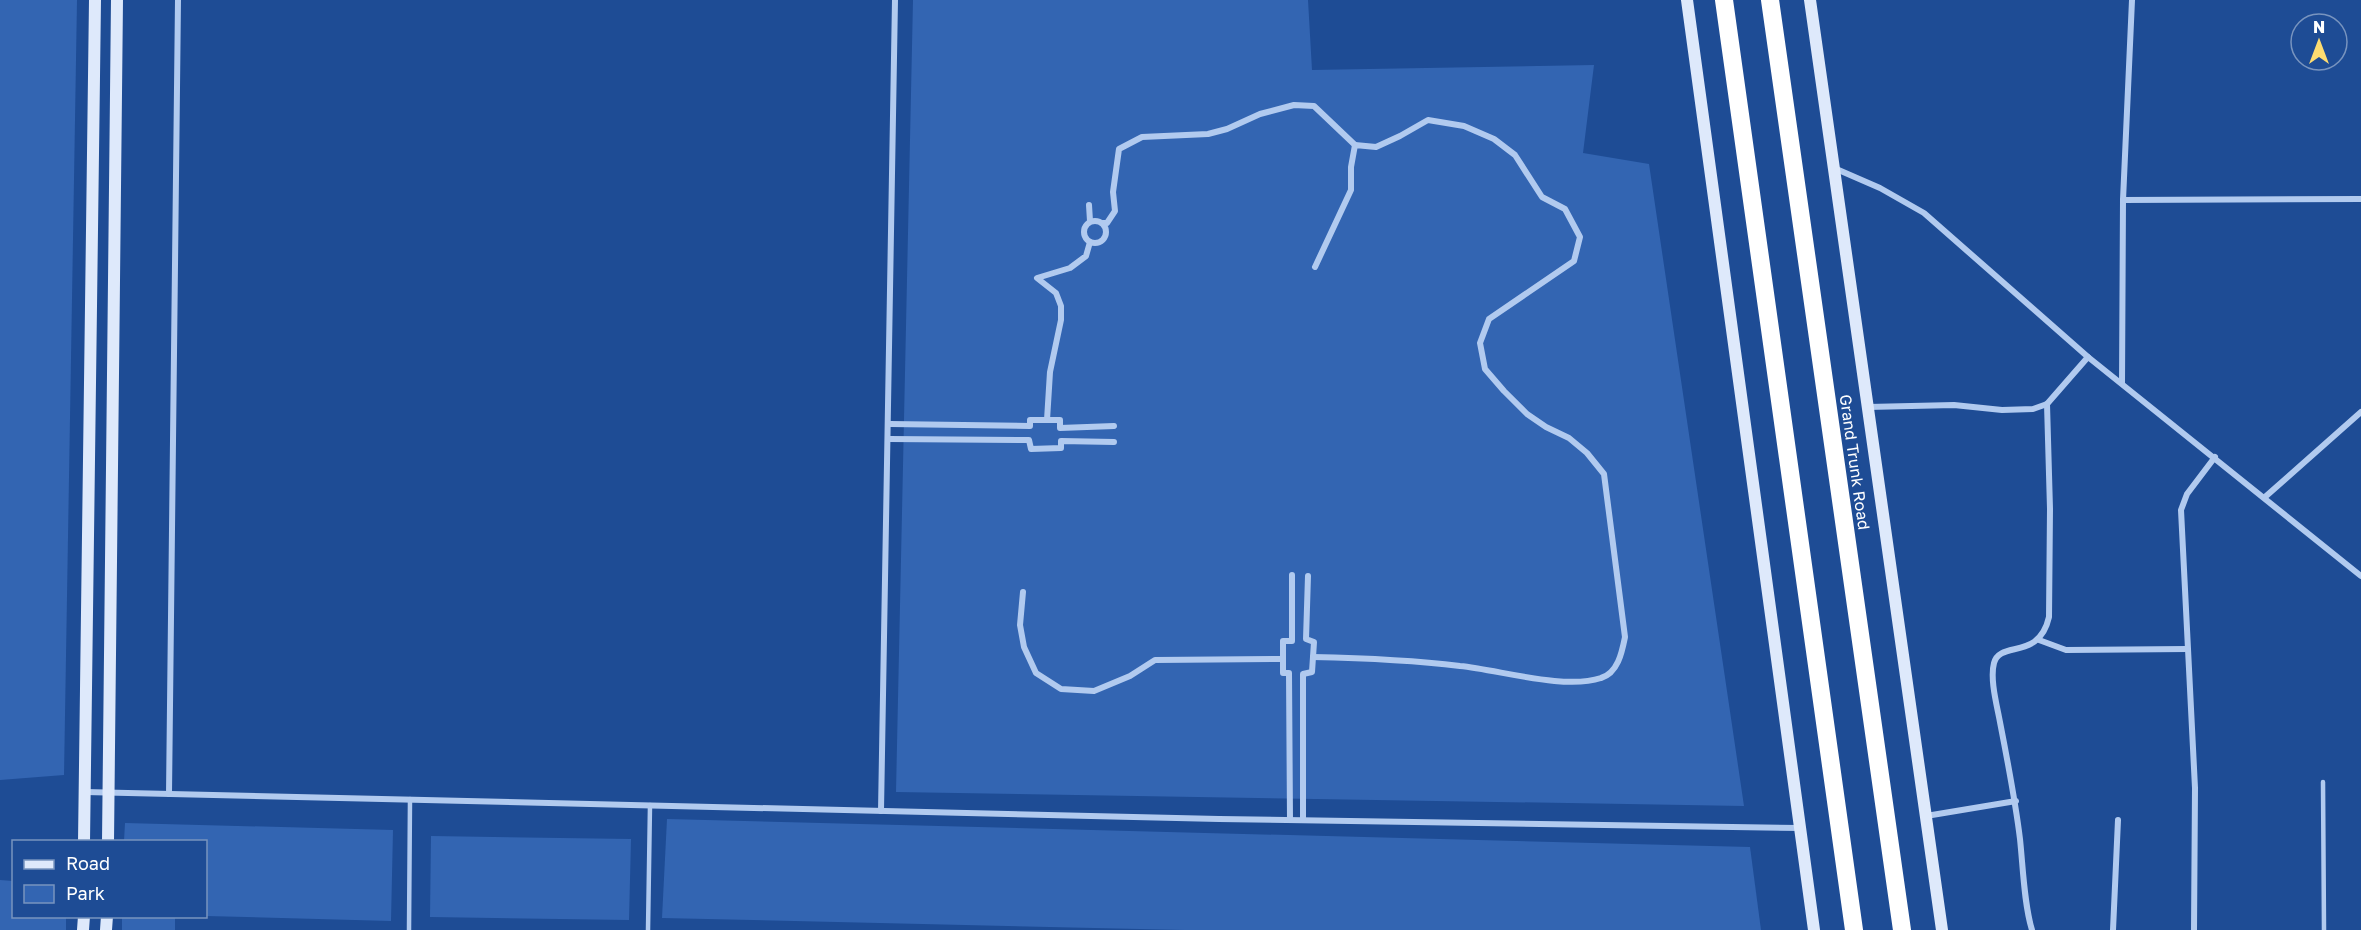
<svg xmlns="http://www.w3.org/2000/svg" width="2361" height="930" font-family="'Golos Text',sans-serif">
  <style>
    .green { fill: #3365b2 }
    .lines { fill: none; stroke-linecap: round; stroke-linejoin: round }
    .lane { stroke: #b1caef; stroke-width: 4.5 }
    .street { stroke: #b1caef; stroke-width: 6 }
    .secondary { stroke: #dee9fb; stroke-width: 12 }
    .highway { stroke: #fff; stroke-width: 18 }
    .labels { text-anchor: middle; stroke-width: 4.5; stroke-linejoin: round; paint-order: stroke }
    .street-label { font-size: 16px; fill: #fff; stroke: #1e4c95 }
  </style>
  <rect width="100%" height="100%" fill="#1e4c95"/>
  <!-- green -->
  <g class="green">
    <polygon points="0,0 77,0 64,775 0,780"/>
    <polygon points="913,0 1308,0 1312,70 1594,65 1583,153 1649,164 1744,806 896,792"/>
    <polygon points="667,819 1750,847 1761,930 1184,930 662,918"/>
    <polygon points="125,823 393,830 391,921 206,916 206,842 124,841"/>
    <polygon points="431,836 631,839 629,920 430,917"/>
    <polygon points="0,880 13,881 14,916 66,917 66,930 0,930"/>
    <rect x="122" y="917" width="53" height="13"/>
  </g>
  <g class="lines">
    <!-- lane -->
    <g class="lane">
      <polyline points="2323,782 2324,930"/>
      <polyline points="409,930 410,799"/>
      <polyline points="648,930 650,805"/>
    </g>
    <!-- street -->
    <g class="street">
      <polyline points="1834,168 1880,188 1924,213 2088,357 2361,576"/>
      <polyline points="2123,200 2361,199"/>
      <polyline points="1089,205 1090,221"/>
      <circle cx="1095" cy="232" r="11"/>
      <polyline points="1103,223 1107,223 1115,211 1113,192 1119,149 1142,137 1208,134 1227,129 1260,114 1294,105 1314,106 1355,145"/>
      <polyline points="2122,383 2123,200 2132,0"/>
      <polyline points="1868,407 1954,405 2002,410 2033,409 2047,404 2088,357"/>
      <polyline points="1047,420 1050,372 1061,320 1061,306 1056,293 1037,278 1070,268 1086,256 1090,242"/>
      <polyline points="890,424 1030,426 1030,420 1060,420 1060,428 1114,426"/>
      <polyline points="889,439 1029,440 1031,449 1061,448 1061,441 1114,442"/>
      <polyline points="2265,497 2361,412"/>
      <polyline points="1023,592 1020,625 1024,647 1036,673 1061,689 1094,691 1130,676 1155,660 1283,659"/>
      <polyline points="2039,640 2066,650 2187,649"/>
      <path d="M 1313,657 C 1362,658 1411,660 1460,666 C 1500,670 1564,690 1601,678 C 1618,673 1622,652 1625,637 L 1604,474 L 1587,453 L 1569,438 L 1546,427 L 1527,414 L 1504,391 L 1485,369 L 1480,343 L 1489,319 L 1574,261 L 1580,237 L 1565,209 L 1542,197 L 1515,155 L 1494,139 L 1464,126 L 1428,120 L 1400,136 L 1376,147 L 1355,145 L 1351,167 L 1351,190 L 1315,267"/>
      <polyline points="85,792 1219,819 1800,828"/>
      <polyline points="169,794 178,0"/>
      <polyline points="881,811 895,0"/>
      <polyline points="1926,816 2016,801"/>
      <polyline points="1290,820 1289,673 1283,673 1283,641 1292,641 1292,575"/>
      <polyline points="1303,820 1303,674 1312,672 1314,642 1306,639 1308,576"/>
      <path d="M 2032,930 C 2024,904 2023,867 2020,839 C 2015,798 2007,758 1999,717 C 1996,702 1990,678 1994,663 C 2000,640 2039,661 2049,617 L 2050,509 L 2047,404"/>
      <polyline points="2113,930 2118,820"/>
      <polyline points="2194,930 2195,788 2181,510 2187,494 2215,457"/>
    </g>
    <!-- secondary -->
    <g class="secondary">
      <polyline points="1687,0 1814,930"/>
      <polyline points="1810,0 1942,930"/>
      <polyline points="84,842 95,0"/>
      <polyline points="108,842 117,0"/>
      <polyline points="83,930 84,916"/>
      <polyline points="106,930 107,916"/>
    </g>
    <!-- highway -->
    <g class="highway">
      <polyline points="1724,0 1854,930"/>
      <polyline points="1770,0 1902,930"/>
    </g>
  </g>
  <g class="labels">
    <!-- street labels -->
    <g class="street-label">
      <text transform="translate(1855 462) rotate(82)" y="6">Grand Trunk Road</text>
    </g>
  </g>
  <!-- legend -->
  <rect x="12" y="840" width="195" height="78" fill="#1e4c95" stroke="#7894bf" stroke-width="1.5"/>
  <rect x="24" y="860" width="30" height="9" fill="#dee9fb" stroke="#7894bf" stroke-width="1.5"/>
  <text x="66" y="870" font-size="18" fill="#ffffff">Road</text>
  <rect x="24" y="885" width="30" height="18" fill="#3365b2" stroke="#7894bf" stroke-width="1.5"/>
  <text x="66" y="900" font-size="18" fill="#ffffff">Park</text>
  <!-- north arrow -->
  <g transform="translate(2319 42)"><circle r="28" fill="#1e4c95" stroke="#7894bf" stroke-width="1.5"/>
  <path d="M0-4.5L10 22L0 15L-10 22Z" fill="#fddc71"/>
  <text y="-9" font-size="16" font-weight="bold" text-anchor="middle" fill="#ffffff">N</text>
  </g>
</svg>
